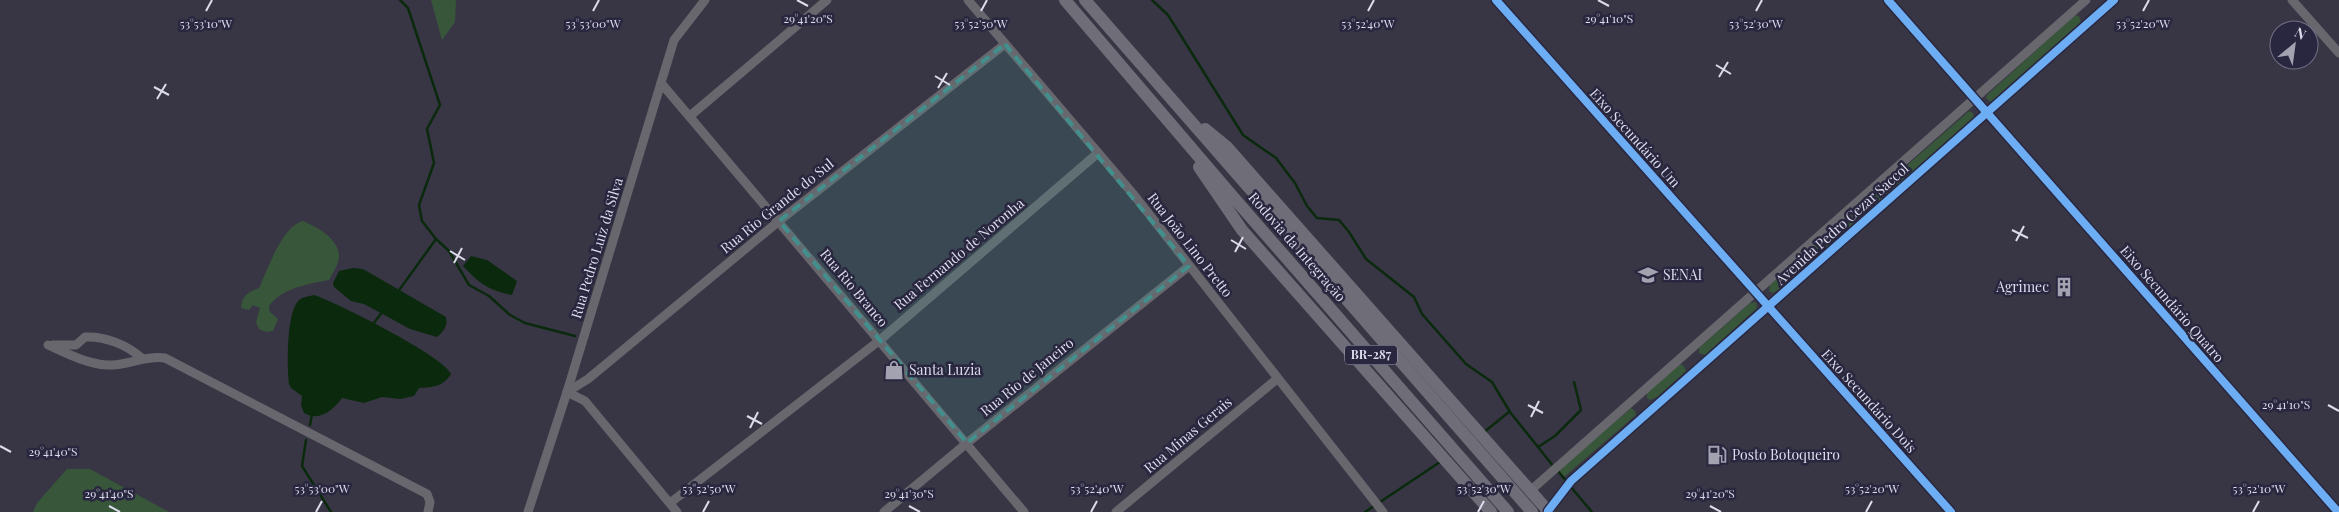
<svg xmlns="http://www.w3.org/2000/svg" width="2339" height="512" font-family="'Playfair Display',serif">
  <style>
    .green { fill: #37563a }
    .water { fill: #0a290d }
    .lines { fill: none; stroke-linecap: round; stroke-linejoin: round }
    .stream { stroke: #0a290d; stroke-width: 2.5 }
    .minor { stroke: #68676e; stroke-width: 9 }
    .highway { stroke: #6f6d77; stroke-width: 12 }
    .cycleway-casing { stroke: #29263f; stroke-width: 11 }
    .cycleway { stroke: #6dadf4; stroke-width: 8 }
    .marked { fill: #42908e; fill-opacity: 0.2; stroke: #42908e; stroke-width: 4; stroke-dasharray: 10 6; stroke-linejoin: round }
    .ticks { fill: none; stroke: #dcdcec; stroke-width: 2 }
    .labels { text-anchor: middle; stroke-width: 5; stroke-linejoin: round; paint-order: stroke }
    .shield { fill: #29263f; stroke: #a6a5b8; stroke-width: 1 }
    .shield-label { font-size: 12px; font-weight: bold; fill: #dcdcec }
    .street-label { font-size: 14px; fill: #dcdcec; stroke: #29263f }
    .poi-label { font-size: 14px; fill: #dcdcec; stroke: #29263f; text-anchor: start }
    .ticks-label { font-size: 12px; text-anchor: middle; fill: #dcdcec; stroke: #29263f; stroke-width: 5; stroke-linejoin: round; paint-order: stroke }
  </style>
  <rect width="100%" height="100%" fill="#383644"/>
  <!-- green -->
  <g class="green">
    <polygon points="431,0 456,0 455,22 442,40"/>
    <polygon points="2075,15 2079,16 2081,22 1991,102 1986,98 1987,95"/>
    <polygon points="1969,111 1973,113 1974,118 1778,290 1773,293 1769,291 1770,285"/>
    <path d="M 303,221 C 317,227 337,238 339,254 C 340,263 333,272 329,280 C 308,284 282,288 269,306 L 270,312 L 278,319 L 273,331 L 266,332 L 259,329 L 256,322 L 260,308 L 253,305 L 249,310 L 241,308 C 242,295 248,293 259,288 C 268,269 282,226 303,221 Z"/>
    <polygon points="1756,302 1757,308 1705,355 1699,353 1699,348 1750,303"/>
    <polygon points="1680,364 1684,366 1686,371 1657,397 1650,400 1647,398 1647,393"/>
    <polygon points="1631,408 1635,411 1636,415 1564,477 1558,471"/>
    <polygon points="67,469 90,469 169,512 33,512 37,503"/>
  </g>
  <!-- water -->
  <g class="water">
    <path d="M 471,256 L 487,260 L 517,281 L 512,295 C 488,290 480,284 463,266 Z"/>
    <path d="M 353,268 L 363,269 L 446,317 C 448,326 444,331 437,337 L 410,329 L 364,304 L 351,301 L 334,287 L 333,283 L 339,271 Z"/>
    <path d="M 314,295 C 336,302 445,357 451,374 C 443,387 433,387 419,388 L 414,396 L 400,399 L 382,397 L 364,403 L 342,398 C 333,410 320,422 304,413 L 301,405 L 302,396 L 291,388 L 289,384 C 287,367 286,312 299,300 C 303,297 310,296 314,295 Z"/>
  </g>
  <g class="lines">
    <!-- stream -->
    <g class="stream">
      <polyline points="400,0 408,8 440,105 427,129 434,163 419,205 422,221 436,239 449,251 469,285 489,296 510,315 525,323 575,336"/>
      <polyline points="1152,0 1168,15 1243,135 1276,158 1295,183 1307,206 1317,218 1339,220 1349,232 1366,259 1414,297 1422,314 1466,364 1492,382 1510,412 1538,447 1555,436 1581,410 1574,382"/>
      <polyline points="397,293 436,239"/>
      <polyline points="373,324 383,311"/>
      <polyline points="310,425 312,414"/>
      <polyline points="1484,432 1509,412"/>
      <polyline points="306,440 302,466 331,512"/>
      <polyline points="1538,447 1554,467"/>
      <polyline points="1558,471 1567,482"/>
      <polyline points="1570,486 1592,512"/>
      <polyline points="1365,512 1440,462"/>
    </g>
    <!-- minor -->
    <g class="minor">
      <polyline points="968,0 1134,195 1383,512"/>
      <polyline points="1496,0 1951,512"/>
      <polyline points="1888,0 2338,512"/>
      <polyline points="2292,0 2339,53"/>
      <polyline points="661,83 1024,512"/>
      <polyline points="690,116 827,0"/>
      <path d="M 48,345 C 66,353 87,364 107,365 C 127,366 145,355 165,358 L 427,494 L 430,502 L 428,512"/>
      <path d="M 53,345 L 76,345 L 85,337 C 106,336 127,345 143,359"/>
      <polyline points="567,392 588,379 779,221 1005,44"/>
      <polyline points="567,392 585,401 677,512"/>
      <polyline points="1530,491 2086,0"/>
      <polyline points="670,503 880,340 1098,153"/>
      <polyline points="1548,511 1571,481 2114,0"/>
      <polyline points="528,512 567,392 674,40 705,0"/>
      <polyline points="884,512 967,443 1189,266"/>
      <polyline points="1116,512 1277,379"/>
    </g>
    <!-- highway -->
    <g class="highway">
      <polyline points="1065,0 1234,198 1508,512"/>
      <polyline points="1085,0 1532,512"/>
      <polyline points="1205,129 1227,147 1549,512"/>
      <polyline points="1199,167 1242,230 1491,512"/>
    </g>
    <defs>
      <g id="cycleway">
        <polyline points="1496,0 1951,512"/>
        <polyline points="1888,0 2338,512"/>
        <polyline points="1548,511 1571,481 2114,0"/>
      </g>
    </defs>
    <!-- cycleway casing -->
    <use href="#cycleway" class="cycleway-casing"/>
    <!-- cycleway -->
    <use href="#cycleway" class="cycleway"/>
  </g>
  <!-- marked area -->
  <path class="marked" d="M 1005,44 L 1189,266 L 967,443 L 779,221 Z"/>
  <!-- ticks -->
  <path class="ticks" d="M 797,0 L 808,6M 1598,0 L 1609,6M 206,11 L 212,0M 593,11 L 599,0M 981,11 L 987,0M 1368,11 L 1374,0M 1756,11 L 1762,0M 2143,11 L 2149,0M 1716,65 L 1731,74M 935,76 L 950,85M 1719,77 L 1728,62M 154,87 L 169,95M 938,88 L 947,73M 157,99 L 166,84M 2012,230 L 2028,238M 1231,240 L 1246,249M 2016,241 L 2024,226M 450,251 L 465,260M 1235,252 L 1243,237M 454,263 L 462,248M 1528,405 L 1543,413M 2328,405 L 2339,411M 747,416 L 762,424M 1531,417 L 1539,401M 750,428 L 758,412M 0,446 L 11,452M 109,506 L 120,512M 909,506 L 920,512M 1710,506 L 1721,512M 316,512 L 322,501M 703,512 L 709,501M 1091,512 L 1097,501M 1478,512 L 1484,501M 1866,512 L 1872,501M 2253,512 L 2259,501"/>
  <!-- icons -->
  <defs>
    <symbol id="university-bare" viewBox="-9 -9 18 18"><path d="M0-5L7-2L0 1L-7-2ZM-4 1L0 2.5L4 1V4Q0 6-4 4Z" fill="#a3a2b1" stroke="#29263f" stroke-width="2.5" paint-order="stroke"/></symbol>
    <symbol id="building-bare" viewBox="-9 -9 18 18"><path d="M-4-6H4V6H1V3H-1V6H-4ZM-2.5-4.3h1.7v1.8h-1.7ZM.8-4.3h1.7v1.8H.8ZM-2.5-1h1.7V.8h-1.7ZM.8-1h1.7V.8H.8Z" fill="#a3a2b1" stroke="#29263f" stroke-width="2.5" paint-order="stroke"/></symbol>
    <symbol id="shop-bare" viewBox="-9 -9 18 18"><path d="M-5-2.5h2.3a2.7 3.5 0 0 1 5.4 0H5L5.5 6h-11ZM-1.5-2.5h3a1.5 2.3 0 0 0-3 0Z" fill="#a3a2b1" stroke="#29263f" stroke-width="2.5" paint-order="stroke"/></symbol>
    <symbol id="fuel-bare" viewBox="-9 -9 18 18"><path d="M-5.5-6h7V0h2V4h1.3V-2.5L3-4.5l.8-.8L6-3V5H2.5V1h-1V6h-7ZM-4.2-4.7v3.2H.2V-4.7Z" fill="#a3a2b1" stroke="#29263f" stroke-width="2.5" paint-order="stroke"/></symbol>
  </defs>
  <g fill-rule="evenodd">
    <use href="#university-bare" x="1634" y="261" width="28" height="28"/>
    <use href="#building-bare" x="2050" y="273" width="28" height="28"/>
    <use href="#shop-bare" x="880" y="356" width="28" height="28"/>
    <use href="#fuel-bare" x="1703" y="441" width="28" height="28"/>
  </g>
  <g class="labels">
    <!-- shield labels -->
    <rect class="shield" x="1345" y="345.5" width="52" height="19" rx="4"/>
    <g class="shield-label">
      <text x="1371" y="359">BR-287</text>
    </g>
    <!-- street labels -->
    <g class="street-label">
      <text transform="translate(1635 138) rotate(48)" y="5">Eixo Secundário Um</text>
      <text transform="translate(777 206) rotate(-39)" y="5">Rua Rio Grande do Sul</text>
      <text transform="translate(1842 224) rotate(-42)" y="5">Avenida Pedro Cezar Saccol</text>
      <text transform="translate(1190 245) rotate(52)" y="5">Rua João Lino Pretto</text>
      <text transform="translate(1297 247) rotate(49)" y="5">Rodovia da Integração</text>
      <text transform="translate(597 248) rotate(-73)" y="5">Rua Pedro Luiz da Silva</text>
      <text transform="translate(959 254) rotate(-40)" y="5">Rua Fernando de Noronha</text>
      <text transform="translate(854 288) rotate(50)" y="5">Rua Rio Branco</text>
      <text transform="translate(2172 304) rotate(49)" y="5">Eixo Secundário Quatro</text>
      <text transform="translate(1027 377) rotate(-39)" y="5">Rua Rio de Janeiro</text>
      <text transform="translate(1869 401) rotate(48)" y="5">Eixo Secundário Dois</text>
      <text transform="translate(1188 435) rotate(-40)" y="5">Rua Minas Gerais</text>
    </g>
    <!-- poi labels -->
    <g class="poi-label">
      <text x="1663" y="280">SENAI</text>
      <text x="2049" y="292" text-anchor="end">Agrimec</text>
      <text x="909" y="375">Santa Luzia</text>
      <text x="1732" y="460">Posto Botoqueiro</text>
    </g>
  </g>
  <g class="ticks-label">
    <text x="808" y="23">29°41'20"S</text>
    <text x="1609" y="23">29°41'10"S</text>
    <text x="206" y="28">53°53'10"W</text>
    <text x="593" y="28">53°53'00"W</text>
    <text x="981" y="28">53°52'50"W</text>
    <text x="1368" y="28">53°52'40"W</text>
    <text x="1756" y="28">53°52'30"W</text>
    <text x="2143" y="28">53°52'20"W</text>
    <text x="2286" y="409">29°41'10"S</text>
    <text x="53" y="456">29°41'40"S</text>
    <text x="322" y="493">53°53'00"W</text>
    <text x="709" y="493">53°52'50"W</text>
    <text x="1097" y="493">53°52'40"W</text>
    <text x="1484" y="493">53°52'30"W</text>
    <text x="1872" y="493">53°52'20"W</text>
    <text x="2259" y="493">53°52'10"W</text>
    <text x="109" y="498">29°41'40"S</text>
    <text x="909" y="498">29°41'30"S</text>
    <text x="1710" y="498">29°41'20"S</text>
  </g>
  <!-- north arrow -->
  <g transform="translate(2294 45) rotate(29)"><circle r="24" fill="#29263f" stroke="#716f84"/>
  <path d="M0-4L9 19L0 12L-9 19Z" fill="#a3a2b1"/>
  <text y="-8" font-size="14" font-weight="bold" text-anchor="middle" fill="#dcdcec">N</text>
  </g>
</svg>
